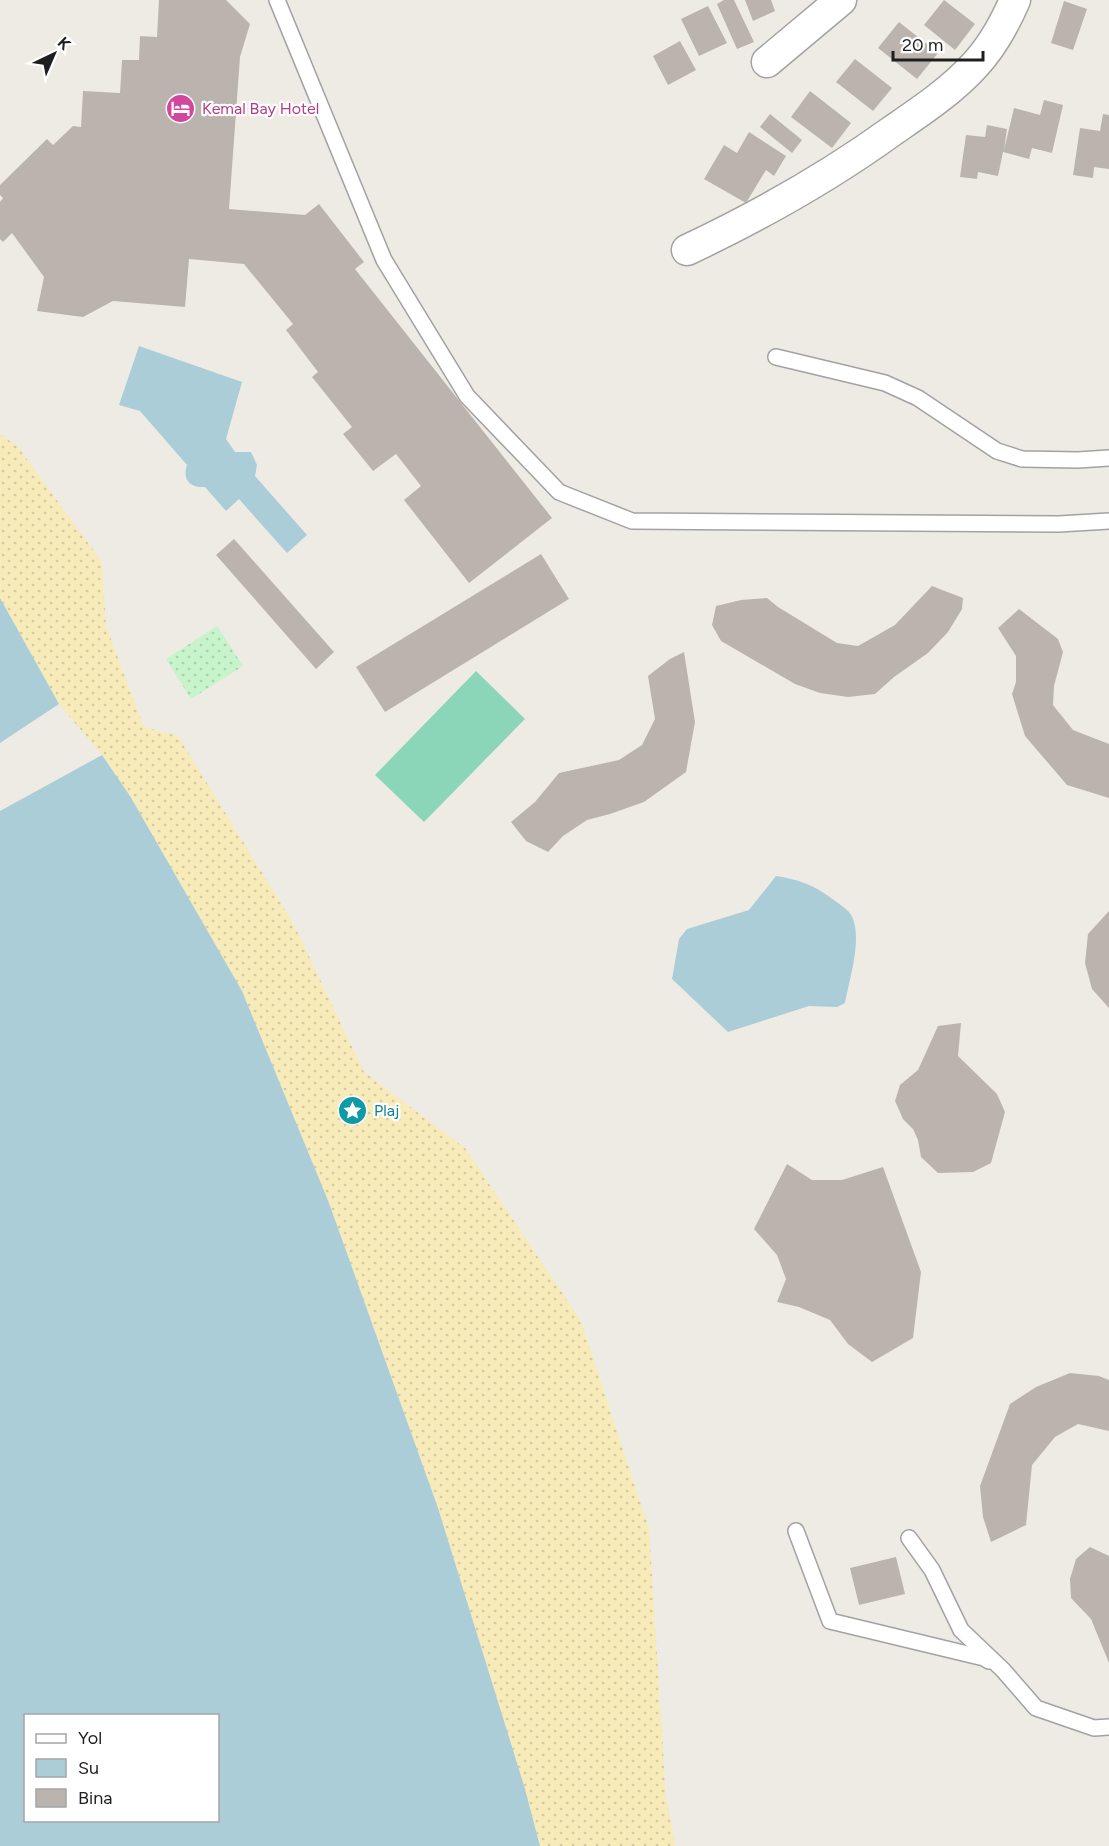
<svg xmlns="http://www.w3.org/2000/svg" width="1109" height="1846" font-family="Figtree,sans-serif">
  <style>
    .sand { fill: url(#sand-dots) }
    .park { fill: url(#park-dots) }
    .pitch { fill: #8bd6b9 }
    .water { fill: #aacdd8; fill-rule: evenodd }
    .building { fill: #bbb4ae }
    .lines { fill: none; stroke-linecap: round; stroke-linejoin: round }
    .lane-casing { stroke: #a2a2a2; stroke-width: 18 }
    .street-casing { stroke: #a2a2a2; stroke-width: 33 }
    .lane { stroke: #fff; stroke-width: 15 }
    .street { stroke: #fff; stroke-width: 30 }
    .labels { text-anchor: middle; stroke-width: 4.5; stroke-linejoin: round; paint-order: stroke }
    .hotel-label { font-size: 16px; fill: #b23c85; stroke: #fff; text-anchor: start }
    .culture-label { font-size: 16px; fill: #0d838f; stroke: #fff; text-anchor: start }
  </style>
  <defs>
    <pattern id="sand-dots" width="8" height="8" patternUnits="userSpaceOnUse" patternTransform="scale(1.5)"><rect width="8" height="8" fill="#f8ebba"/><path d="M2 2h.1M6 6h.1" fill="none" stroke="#d4c99f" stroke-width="1.8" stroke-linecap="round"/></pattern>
    <pattern id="park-dots" width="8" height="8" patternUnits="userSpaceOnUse" patternTransform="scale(1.5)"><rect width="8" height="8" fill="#c7f4ca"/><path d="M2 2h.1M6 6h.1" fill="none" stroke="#aad1ad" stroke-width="1.8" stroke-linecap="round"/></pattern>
  </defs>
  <rect width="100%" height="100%" fill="#eeebe5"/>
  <!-- sand -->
  <polygon class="sand" points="0,434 18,447 102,562 106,626 144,727 178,736 293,923 364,1072 465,1148 581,1321 649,1528 666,1796 675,1846 540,1846 525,1789 438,1508 329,1203 242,991 130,796 102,755 59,704 0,598"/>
  <!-- park -->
  <polygon class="park" points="217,626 243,666 191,699 166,659"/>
  <!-- pitch -->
  <polygon class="pitch" points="476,671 525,719 424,822 375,775"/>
  <!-- water -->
  <g class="water">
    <path d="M 139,346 L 242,382 L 226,439 L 235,452 L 251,452 L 257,465 L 255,476 L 307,535 L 287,553 L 239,499 L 226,511 L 205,487 C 190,488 182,480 187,465 L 140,411 L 119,405 Z"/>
    <polygon points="0,598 59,704 0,743"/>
    <path d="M 102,755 L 130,796 L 242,991 L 329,1203 L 438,1508 L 525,1789 L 540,1846 L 0,1846 L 0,811 ZM 26,1716 L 218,1716 L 218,1820 L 26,1820 Z"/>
    <path d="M 776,876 C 797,879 814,885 831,898 C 837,902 844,907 849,912 C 865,932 849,980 845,1003 L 837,1007 L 809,1006 L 728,1032 L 672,979 L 679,939 L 687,929 L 749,910 Z"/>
  </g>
  <!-- building -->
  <g class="building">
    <polygon points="159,0 226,0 250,24 240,57 229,209 305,215 319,204 364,262 355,269 552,518 469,583 404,500 421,486 396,454 373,471 343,434 352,427 312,377 318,372 286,330 293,324 244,264 189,259 185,307 113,301 83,317 37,311 44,277 12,233 3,242 0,239 0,202 3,198 0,195 0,185 47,139 53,145 73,126 81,127 83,91 120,93 122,60 139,60 140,36 157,37"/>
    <polygon points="724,0 734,0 754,42 737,49 717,4"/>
    <polygon points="745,0 771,0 775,11 753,21"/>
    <polygon points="944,0 975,24 955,50 924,25"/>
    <polygon points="1064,1 1087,9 1073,50 1051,43"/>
    <polygon points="708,6 727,43 699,56 681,19"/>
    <polygon points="899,22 938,53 917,79 878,48"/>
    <polygon points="680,41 696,70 668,85 653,56"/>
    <polygon points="855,59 892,88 873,111 836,82"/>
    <polygon points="810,91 851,123 832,148 791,117"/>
    <polygon points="1044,100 1063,105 1052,153 1032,148 1029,159 1003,152 998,176 978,172 977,179 960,177 966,135 985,137 987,125 1007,129 1004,150 1014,108 1040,115"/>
    <polygon points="770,114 802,140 792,153 760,127"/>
    <polygon points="1103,114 1109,115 1109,169 1094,167 1093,178 1073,175 1080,128 1100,131"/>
    <polygon points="749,132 786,156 774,176 766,170 746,203 704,179 724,145 737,153"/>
    <polygon points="234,539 334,652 316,669 216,555"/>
    <polygon points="541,554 569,599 385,712 356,667"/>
    <polygon points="932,586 963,598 962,609 948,632 928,653 894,677 875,694 848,697 820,693 795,684 721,641 712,625 716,606 741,600 767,598 778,607 837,643 858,646 895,625"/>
    <polygon points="1019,609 1058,639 1063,652 1054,686 1053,705 1073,730 1109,744 1109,798 1067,785 1025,736 1012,694 1016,682 1016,656 998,628"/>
    <polygon points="684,652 695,722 686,772 644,802 610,814 587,820 563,836 548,852 526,841 511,822 535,802 559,773 619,760 642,745 655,719 648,676 670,659"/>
    <polygon points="1109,911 1109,1008 1092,989 1085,963 1088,934"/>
    <polygon points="961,1023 958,1056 997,1094 1005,1112 991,1163 973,1172 938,1173 921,1157 918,1140 913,1129 903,1119 895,1101 900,1085 918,1070 938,1026"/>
    <polygon points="787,1164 812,1180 842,1180 883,1167 921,1272 913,1338 872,1362 848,1344 830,1320 799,1307 777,1302 786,1279 777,1255 754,1229"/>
    <polygon points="1070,1373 1099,1376 1109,1380 1109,1431 1078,1424 1055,1437 1032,1465 1026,1525 991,1542 983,1517 980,1486 1010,1404 1036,1387"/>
    <polygon points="1090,1547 1109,1556 1109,1663 1091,1619 1071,1598 1070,1579 1076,1559"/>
    <polygon points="896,1557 905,1594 859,1605 850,1568"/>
  </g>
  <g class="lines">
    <defs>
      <g id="lane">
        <polyline points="277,0 384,260 467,396 559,492 632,521 1059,524 1109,521"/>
        <polyline points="776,357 885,383 918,398 997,451 1022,459 1078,460 1109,458"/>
        <polyline points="796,1531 830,1621 984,1658 989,1661"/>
        <polyline points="909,1538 932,1570 961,1630 1003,1670 1036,1708 1094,1728 1109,1727"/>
      </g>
      <g id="street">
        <polyline points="767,62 841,0"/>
        <path d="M 687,250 C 759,216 827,178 892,131 C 921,111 950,92 974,66 C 992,47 1005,23 1015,0"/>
      </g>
    </defs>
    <!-- lane casing -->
    <use href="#lane" class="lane-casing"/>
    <!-- street casing -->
    <use href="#street" class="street-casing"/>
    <!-- lane -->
    <use href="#lane" class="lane"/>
    <!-- street -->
    <use href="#street" class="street"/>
  </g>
  <!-- icons -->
  <defs>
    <symbol id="hotel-disc" viewBox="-11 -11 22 22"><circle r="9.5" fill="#d1479c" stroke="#fff"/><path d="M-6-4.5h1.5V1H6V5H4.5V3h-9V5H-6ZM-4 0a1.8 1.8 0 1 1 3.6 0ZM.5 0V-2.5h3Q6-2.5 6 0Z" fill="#fff"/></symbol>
    <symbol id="sight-disc" viewBox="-11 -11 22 22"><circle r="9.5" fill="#0f9aa8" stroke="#fff"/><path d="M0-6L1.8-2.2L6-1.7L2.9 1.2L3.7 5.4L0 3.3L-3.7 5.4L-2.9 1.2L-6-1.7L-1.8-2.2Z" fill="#fff"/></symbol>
  </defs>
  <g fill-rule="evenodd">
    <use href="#hotel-disc" x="164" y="92" width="33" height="33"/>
    <use href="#sight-disc" x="336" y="1094" width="33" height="33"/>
  </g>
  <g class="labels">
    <!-- hotel labels -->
    <g class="hotel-label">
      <text x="202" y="114">Kemal Bay Hotel</text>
    </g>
    <!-- culture labels -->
    <g class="culture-label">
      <text x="374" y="1116">Plaj</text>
    </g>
  </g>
  <!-- legend -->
  <rect x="24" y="1714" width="195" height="108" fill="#ffffff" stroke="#a5a5a5" stroke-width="1.5"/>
  <rect x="36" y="1734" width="30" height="9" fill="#ffffff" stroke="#a5a5a5" stroke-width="1.5"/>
  <text x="78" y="1744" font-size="18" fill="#1e1e1e">Yol</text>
  <rect x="36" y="1759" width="30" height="18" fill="#aacdd8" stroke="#a5a5a5" stroke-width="1.5"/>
  <text x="78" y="1774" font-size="18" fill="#1e1e1e">Su</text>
  <rect x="36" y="1789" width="30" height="18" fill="#bbb4ae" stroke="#a5a5a5" stroke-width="1.5"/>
  <text x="78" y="1804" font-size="18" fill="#1e1e1e">Bina</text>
  <!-- north arrow -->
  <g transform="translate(54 54) rotate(44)" stroke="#ffffff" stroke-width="4.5" paint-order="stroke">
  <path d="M0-4.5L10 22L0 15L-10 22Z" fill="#1e1e1e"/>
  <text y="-9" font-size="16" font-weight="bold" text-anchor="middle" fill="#1e1e1e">K</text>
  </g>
  <!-- scale -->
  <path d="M893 51v9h90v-9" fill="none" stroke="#1e1e1e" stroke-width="3"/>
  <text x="902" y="51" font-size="18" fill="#1e1e1e" stroke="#ffffff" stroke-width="4.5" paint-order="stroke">20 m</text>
</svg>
